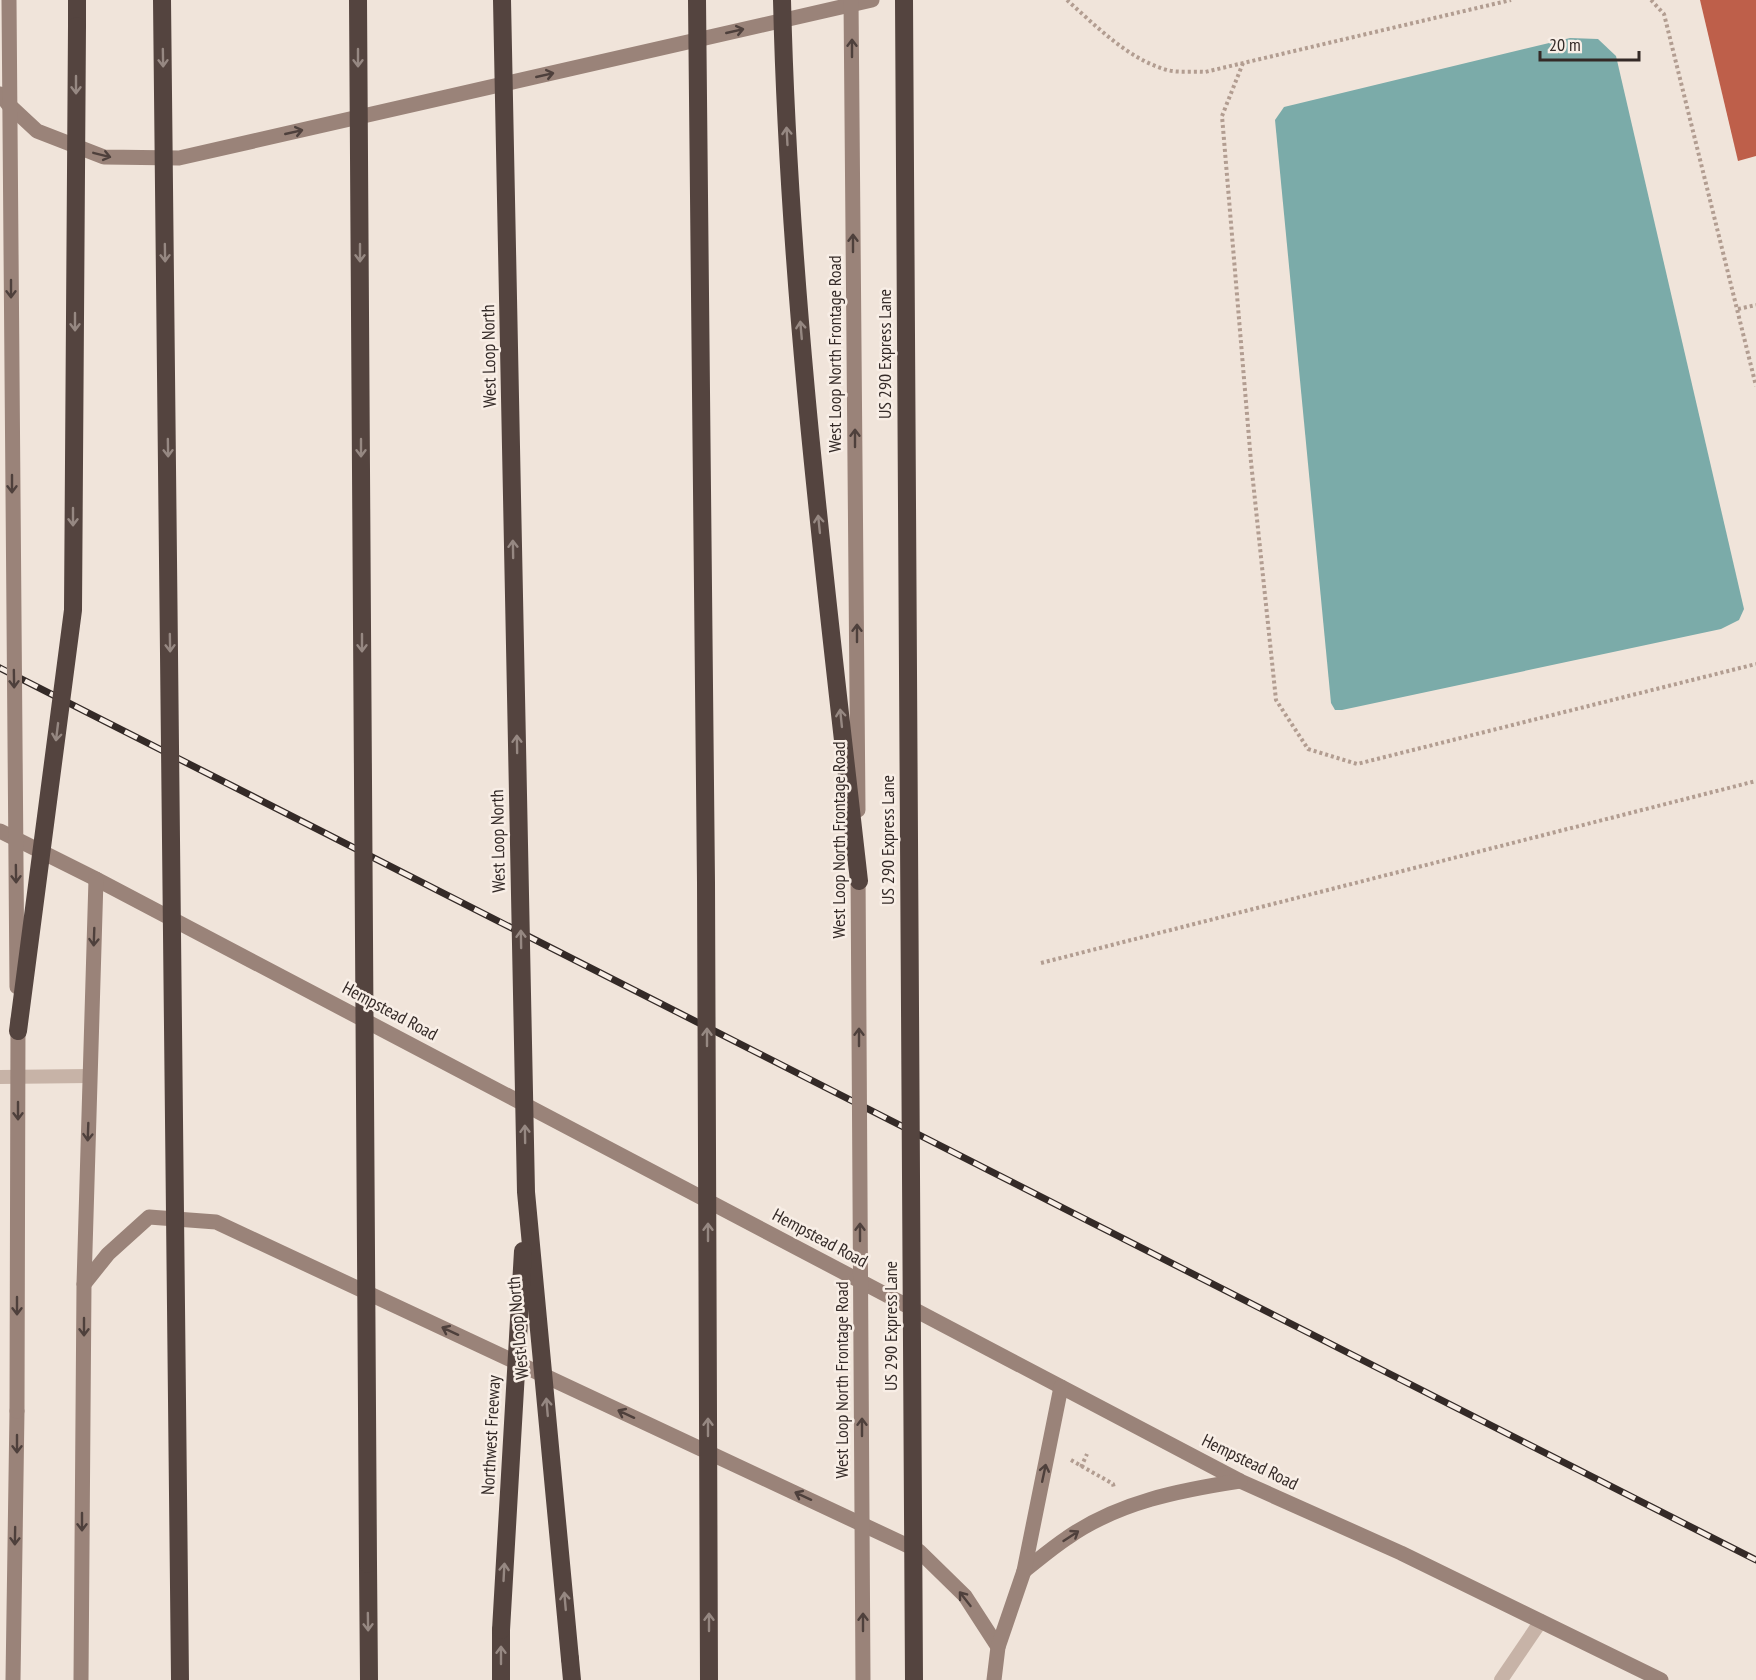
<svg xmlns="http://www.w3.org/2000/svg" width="1756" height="1680" font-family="'PT Sans Narrow',sans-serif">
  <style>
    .water { fill: #7baba9 }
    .building { fill: #be5f4a }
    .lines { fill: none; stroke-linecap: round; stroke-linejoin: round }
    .path { stroke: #b29d91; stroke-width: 4; stroke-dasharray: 3 3; stroke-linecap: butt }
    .service { stroke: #c7b3a7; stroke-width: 14 }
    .secondary { stroke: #9a8379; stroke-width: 15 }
    .motorway { stroke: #54443f; stroke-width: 18 }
    .rail-casing { stroke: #342a27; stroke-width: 7 }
    .rail { stroke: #f8eee6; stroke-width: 4.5; stroke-dasharray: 14; stroke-linecap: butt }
    .secondary-bridge { stroke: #9a8379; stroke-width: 15 }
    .motorway-bridge { stroke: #54443f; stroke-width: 18 }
    .oneway { stroke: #4e403c }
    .oneway2 { stroke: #968882 }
    .labels { text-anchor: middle; stroke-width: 5; stroke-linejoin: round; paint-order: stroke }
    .street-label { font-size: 18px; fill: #342a27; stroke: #f8eee6 }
  </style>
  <rect width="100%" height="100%" fill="#f0e4da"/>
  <!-- water -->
  <polygon class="water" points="1570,38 1598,39 1616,56 1744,609 1739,620 1721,629 1342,710 1335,710 1331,703 1275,120 1284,107"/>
  <!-- building -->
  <polygon class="building" points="1700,0 1756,0 1756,156 1738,161"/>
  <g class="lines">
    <!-- path -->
    <g class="path">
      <path d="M 1067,0 C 1096,26 1128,59 1167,70 C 1179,73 1193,71 1205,72 L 1511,0"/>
      <polyline points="1651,0 1664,14 1756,386"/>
      <polyline points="1243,63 1222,116 1251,462 1276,700 1308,749 1357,764 1756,664"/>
      <polyline points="1738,309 1756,305"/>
      <polyline points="1041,963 1756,781"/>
      <polyline points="1071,1460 1113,1484 1114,1488"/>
      <polyline points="1081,1467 1087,1454"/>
    </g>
    <!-- service -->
    <g class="service">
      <polyline points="0,1077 90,1076"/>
      <polyline points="1501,1680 1541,1621"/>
    </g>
    <!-- secondary -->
    <g class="secondary">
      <polyline points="0,94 8,104 37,131 104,157 179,158 872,0"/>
      <polyline points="0,831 96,879 1240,1481 1401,1553 1661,1680"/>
      <polyline points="84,1284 108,1254 149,1217 216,1222 919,1551 965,1596 998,1647"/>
      <path d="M 1024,1571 C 1038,1560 1052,1548 1067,1538 C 1118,1502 1181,1490 1240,1481"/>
      <polyline points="13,1680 17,1411"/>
      <polyline points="81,1680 84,1284 96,879"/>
      <polyline points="994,1680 998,1647 1024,1571 1061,1387"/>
    </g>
    <!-- motorway -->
    <g class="motorway">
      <polyline points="77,26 77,0"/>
      <polyline points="368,1564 369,1680"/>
      <polyline points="501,1630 501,1680"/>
      <polyline points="570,1659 572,1680"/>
    </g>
    <defs>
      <polyline id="rail" points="0,668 1756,1560"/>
    </defs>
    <!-- rail casing -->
    <use href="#rail" class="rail-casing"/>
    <!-- rail -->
    <use href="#rail" class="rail"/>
    <!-- secondary-bridge -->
    <g class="secondary-bridge">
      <polyline points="9,0 17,987"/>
      <polyline points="851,0 858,810"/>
      <polyline points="858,870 863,1680"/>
      <polyline points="17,1411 18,1020"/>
    </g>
    <!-- motorway-bridge -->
    <g class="motorway-bridge">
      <polyline points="162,0 180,1680"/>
      <polyline points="358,0 368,1564"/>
      <polyline points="502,0 526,1192 570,1659"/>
      <polyline points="697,0 706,882 709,1680"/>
      <path d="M 782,0 C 789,295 826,588 859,881"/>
      <polyline points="904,0 914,1680"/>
      <polyline points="18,1031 73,610 77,26"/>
      <polyline points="501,1630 523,1251"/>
    </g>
  </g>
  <!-- one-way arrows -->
  <defs><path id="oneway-shaft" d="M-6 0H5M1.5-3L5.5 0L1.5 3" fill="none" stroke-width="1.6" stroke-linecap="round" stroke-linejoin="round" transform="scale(1.5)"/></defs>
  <g class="oneway">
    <use href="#oneway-shaft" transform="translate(735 31) rotate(-13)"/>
    <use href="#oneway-shaft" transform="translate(852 48) rotate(-90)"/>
    <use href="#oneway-shaft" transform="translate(545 75) rotate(-13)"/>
    <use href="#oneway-shaft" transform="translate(294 132) rotate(-13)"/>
    <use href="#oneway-shaft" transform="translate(102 155) rotate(14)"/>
    <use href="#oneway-shaft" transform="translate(853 243) rotate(-90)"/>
    <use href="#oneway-shaft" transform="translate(11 289) rotate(90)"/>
    <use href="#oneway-shaft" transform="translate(855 438) rotate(-90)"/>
    <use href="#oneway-shaft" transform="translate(12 484) rotate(90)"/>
    <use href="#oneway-shaft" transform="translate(857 633) rotate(-90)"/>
    <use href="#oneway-shaft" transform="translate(14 679) rotate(89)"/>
    <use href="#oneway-shaft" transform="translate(16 874) rotate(89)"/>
    <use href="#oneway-shaft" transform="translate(94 937) rotate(92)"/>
    <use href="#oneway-shaft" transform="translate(859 1037) rotate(-90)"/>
    <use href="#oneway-shaft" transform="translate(18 1111) rotate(90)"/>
    <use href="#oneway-shaft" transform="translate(88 1132) rotate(92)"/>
    <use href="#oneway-shaft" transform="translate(860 1232) rotate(-90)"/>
    <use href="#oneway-shaft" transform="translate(17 1306) rotate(90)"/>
    <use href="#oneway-shaft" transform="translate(84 1327) rotate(90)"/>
    <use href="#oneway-shaft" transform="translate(450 1331) rotate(-155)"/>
    <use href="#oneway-shaft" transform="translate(626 1414) rotate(-155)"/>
    <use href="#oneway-shaft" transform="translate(862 1427) rotate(-90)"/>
    <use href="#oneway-shaft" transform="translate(17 1444) rotate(90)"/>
    <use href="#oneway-shaft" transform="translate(1044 1473) rotate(-78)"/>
    <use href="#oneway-shaft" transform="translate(803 1496) rotate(-155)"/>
    <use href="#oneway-shaft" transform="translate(82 1522) rotate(90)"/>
    <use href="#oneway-shaft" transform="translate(15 1536) rotate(91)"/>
    <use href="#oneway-shaft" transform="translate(1071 1536) rotate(-33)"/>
    <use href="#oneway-shaft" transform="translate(965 1599) rotate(-128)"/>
    <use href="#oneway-shaft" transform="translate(863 1622) rotate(-90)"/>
  </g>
  <g class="oneway2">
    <use href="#oneway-shaft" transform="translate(163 58) rotate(89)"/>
    <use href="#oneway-shaft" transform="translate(358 58) rotate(90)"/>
    <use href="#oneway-shaft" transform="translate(76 85) rotate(90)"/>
    <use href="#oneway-shaft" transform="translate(787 136) rotate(-93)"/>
    <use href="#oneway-shaft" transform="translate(165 253) rotate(89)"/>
    <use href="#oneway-shaft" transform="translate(360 253) rotate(90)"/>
    <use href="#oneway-shaft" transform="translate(75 322) rotate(90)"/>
    <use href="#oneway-shaft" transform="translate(801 330) rotate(-95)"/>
    <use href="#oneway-shaft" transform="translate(168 448) rotate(89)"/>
    <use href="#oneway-shaft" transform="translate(361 448) rotate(90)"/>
    <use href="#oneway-shaft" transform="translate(73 517) rotate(90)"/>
    <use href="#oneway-shaft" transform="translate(819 524) rotate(-96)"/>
    <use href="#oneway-shaft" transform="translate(513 549) rotate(-91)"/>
    <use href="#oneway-shaft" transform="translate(170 643) rotate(89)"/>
    <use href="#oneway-shaft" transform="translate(362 643) rotate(90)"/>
    <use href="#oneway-shaft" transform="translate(841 718) rotate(-96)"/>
    <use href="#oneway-shaft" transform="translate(57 732) rotate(97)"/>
    <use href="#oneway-shaft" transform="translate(517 744) rotate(-91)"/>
    <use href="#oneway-shaft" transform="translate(521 939) rotate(-91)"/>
    <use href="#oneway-shaft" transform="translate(707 1037) rotate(-90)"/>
    <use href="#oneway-shaft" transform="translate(525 1134) rotate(-91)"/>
    <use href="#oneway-shaft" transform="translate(708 1232) rotate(-90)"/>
    <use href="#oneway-shaft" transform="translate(547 1407) rotate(-95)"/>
    <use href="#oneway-shaft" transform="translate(708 1427) rotate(-90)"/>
    <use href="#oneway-shaft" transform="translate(504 1572) rotate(-87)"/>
    <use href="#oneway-shaft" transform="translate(565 1601) rotate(-95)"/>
    <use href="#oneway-shaft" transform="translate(368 1622) rotate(89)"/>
    <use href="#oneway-shaft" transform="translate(709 1622) rotate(-90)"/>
    <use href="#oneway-shaft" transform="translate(501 1655) rotate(-90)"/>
  </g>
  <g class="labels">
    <!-- street labels -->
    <g class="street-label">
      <text transform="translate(835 354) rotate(-90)" y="6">West Loop North Frontage Road</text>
      <text transform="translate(885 354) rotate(-90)" y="6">US 290 Express Lane</text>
      <text transform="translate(489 356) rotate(-91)" y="6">West Loop North</text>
      <text transform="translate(839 840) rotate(-90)" y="6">West Loop North Frontage Road</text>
      <text transform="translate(888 840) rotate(-90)" y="6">US 290 Express Lane</text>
      <text transform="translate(498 841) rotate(-91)" y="6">West Loop North</text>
      <text transform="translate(390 1011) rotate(28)" y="6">Hempstead Road</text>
      <text transform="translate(820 1238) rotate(28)" y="6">Hempstead Road</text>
      <text transform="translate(891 1326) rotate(-90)" y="6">US 290 Express Lane</text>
      <text transform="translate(518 1328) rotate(-95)" y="6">West Loop North</text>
      <text transform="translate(842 1380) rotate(-90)" y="6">West Loop North Frontage Road</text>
      <text transform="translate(491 1435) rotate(-87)" y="6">Northwest Freeway</text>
      <text transform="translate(1250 1462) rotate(26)" y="6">Hempstead Road</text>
    </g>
  </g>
  <!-- scale -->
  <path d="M1540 51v9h99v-9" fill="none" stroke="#342a27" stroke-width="3"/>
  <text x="1549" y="51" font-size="18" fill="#342a27" stroke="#f8eee6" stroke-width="4.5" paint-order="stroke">20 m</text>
</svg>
